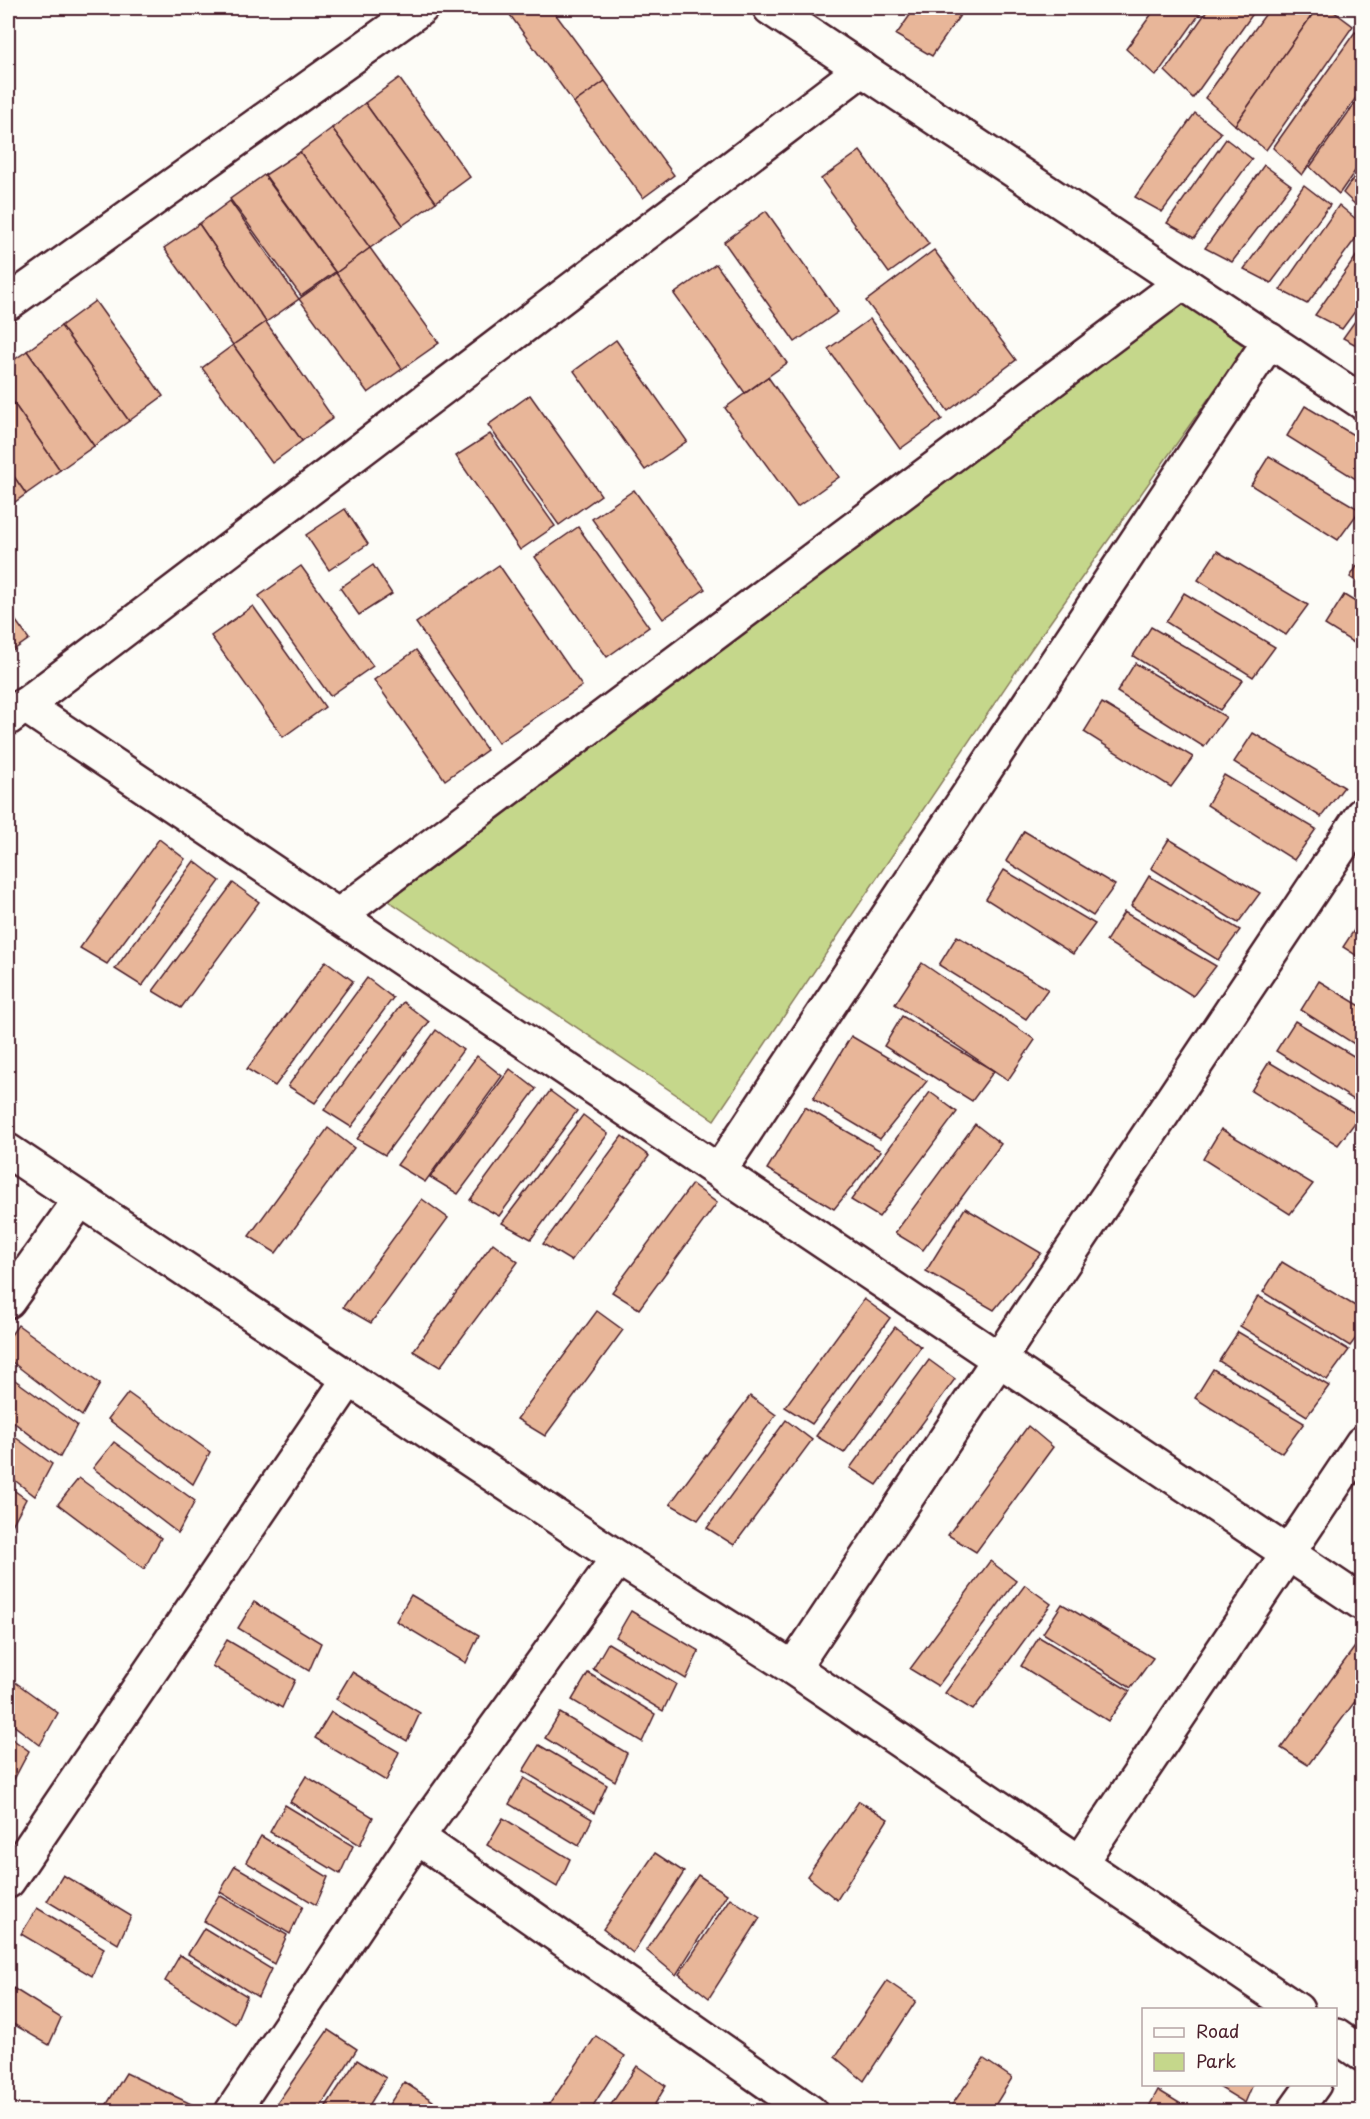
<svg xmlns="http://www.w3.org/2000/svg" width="1370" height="2119" font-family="'Playpen Sans',sans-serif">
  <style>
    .green { fill: #c5d78b; stroke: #887b5b; stroke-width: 1.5 }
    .building { fill: #e8b699; stroke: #4a1f2b; stroke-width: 1.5 }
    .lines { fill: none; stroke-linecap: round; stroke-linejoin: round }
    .street-casing { stroke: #4a1f2b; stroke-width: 38 }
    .street { stroke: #fdfcf7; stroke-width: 33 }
  </style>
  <rect width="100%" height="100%" fill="#fdfcf7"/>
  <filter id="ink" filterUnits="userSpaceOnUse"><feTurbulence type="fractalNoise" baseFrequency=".0167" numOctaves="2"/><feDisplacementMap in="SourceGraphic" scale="12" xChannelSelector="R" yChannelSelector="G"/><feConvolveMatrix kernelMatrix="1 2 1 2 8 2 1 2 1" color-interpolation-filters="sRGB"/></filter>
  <g filter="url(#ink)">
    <!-- green -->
    <polygon class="green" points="1180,299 1245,347 1027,655 714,1120 389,901"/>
    <!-- building -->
    <g class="building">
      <polygon points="505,8 551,8 605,81 574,103"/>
      <polygon points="915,8 965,8 932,56 896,35"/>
      <polygon points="1156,8 1204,8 1156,76 1126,49"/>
      <polygon points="1209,8 1257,8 1193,98 1165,71"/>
      <polygon points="1270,8 1317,8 1235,125 1205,98"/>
      <polygon points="1317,8 1329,8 1353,26 1266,150 1235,125"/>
      <polygon points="1355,32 1362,36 1362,89 1302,175 1273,148"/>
      <polygon points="399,78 470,177 436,202 365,103"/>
      <polygon points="605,81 674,175 643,198 574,103"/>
      <polygon points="1362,93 1362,161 1339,194 1310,167"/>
      <polygon points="365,103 436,202 403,225 332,128"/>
      <polygon points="1195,113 1221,133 1162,212 1135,197"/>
      <polygon points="332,128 403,225 370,248 300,152"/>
      <polygon points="1226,139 1252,159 1194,238 1167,223"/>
      <polygon points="860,151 929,244 889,273 821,179"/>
      <polygon points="300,152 370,248 336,273 265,175"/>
      <polygon points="1264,165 1291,185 1232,262 1205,248"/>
      <polygon points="1362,165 1362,211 1343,193"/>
      <polygon points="264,175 335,272 301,296 230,199"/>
      <polygon points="1304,185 1330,205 1271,283 1244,269"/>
      <polygon points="230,201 299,299 266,322 199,224"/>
      <polygon points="1339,205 1362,224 1362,230 1307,304 1280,290"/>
      <polygon points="766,211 838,312 795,342 724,242"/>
      <polygon points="199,224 266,322 233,345 164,248"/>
      <polygon points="370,248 439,343 402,369 336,273"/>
      <polygon points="1362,248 1362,302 1342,329 1315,315"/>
      <polygon points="934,250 1016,360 948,411 866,301"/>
      <polygon points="716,264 787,363 745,393 674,294"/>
      <polygon points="336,273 402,369 368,393 299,299"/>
      <polygon points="95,301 163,396 129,421 61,326"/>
      <polygon points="1362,311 1362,348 1343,338"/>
      <polygon points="870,319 942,419 900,449 828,349"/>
      <polygon points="266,322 333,418 302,441 233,345"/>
      <polygon points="61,326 129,421 94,446 27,351"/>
      <polygon points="616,340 687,441 645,470 574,371"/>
      <polygon points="233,345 302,441 272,463 202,368"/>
      <polygon points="27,351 94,446 60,470 8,395 8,364"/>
      <polygon points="768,377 839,477 797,507 725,408"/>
      <polygon points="8,395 60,470 26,494 8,468"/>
      <polygon points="530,395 601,495 559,525 488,425"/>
      <polygon points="1305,406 1362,440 1362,483 1287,436"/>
      <polygon points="490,434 555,526 520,550 456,456"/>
      <polygon points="1269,456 1360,510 1338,540 1251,485"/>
      <polygon points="8,468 26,494 8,507"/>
      <polygon points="634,490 705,589 663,619 592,519"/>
      <polygon points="345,509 368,544 329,570 306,535"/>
      <polygon points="578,527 649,627 607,657 535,557"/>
      <polygon points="1217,551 1308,605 1286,635 1198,580"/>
      <polygon points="1362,558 1362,585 1350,577"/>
      <polygon points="373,565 392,594 359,615 340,588"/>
      <polygon points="499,565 582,686 498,743 416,623"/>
      <polygon points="301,566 373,666 330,696 259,596"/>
      <polygon points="1184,593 1275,647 1253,677 1166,622"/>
      <polygon points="1344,595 1362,606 1362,648 1325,625"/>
      <polygon points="253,606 325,707 283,737 211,636"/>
      <polygon points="8,610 29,639 8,654"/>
      <polygon points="1151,627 1243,680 1220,710 1133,656"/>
      <polygon points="416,650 487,750 445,780 374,680"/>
      <polygon points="1135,663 1226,717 1204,747 1117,692"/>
      <polygon points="1102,703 1193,757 1171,787 1084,732"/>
      <polygon points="1253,733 1344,787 1321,817 1234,762"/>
      <polygon points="1224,775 1316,829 1294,860 1207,805"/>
      <polygon points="1024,831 1115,885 1093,916 1006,861"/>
      <polygon points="159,839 185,859 107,964 80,948"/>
      <polygon points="1169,839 1260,893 1238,923 1151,868"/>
      <polygon points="194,861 220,881 142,986 115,969"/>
      <polygon points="1004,870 1095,924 1073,954 986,899"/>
      <polygon points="1149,876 1240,930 1218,960 1131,906"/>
      <polygon points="233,883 259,902 181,1008 153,991"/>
      <polygon points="1124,912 1216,966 1193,996 1106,941"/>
      <polygon points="1362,918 1362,959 1343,947"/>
      <polygon points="957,936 1048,989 1026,1019 939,965"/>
      <polygon points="326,961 353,981 275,1086 247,1069"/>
      <polygon points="922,963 1035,1040 1008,1080 895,1004"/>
      <polygon points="367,978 393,998 315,1103 288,1086"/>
      <polygon points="1319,981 1362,1007 1362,1049 1301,1010"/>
      <polygon points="403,1002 429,1022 351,1127 324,1110"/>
      <polygon points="902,1016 994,1071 972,1101 884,1046"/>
      <polygon points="1295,1021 1362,1061 1362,1105 1276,1051"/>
      <polygon points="436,1030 463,1050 385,1155 357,1139"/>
      <polygon points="851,1036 927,1081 880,1139 813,1099"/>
      <polygon points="477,1056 502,1076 425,1182 397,1165"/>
      <polygon points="1269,1062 1360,1116 1338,1145 1251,1091"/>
      <polygon points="510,1069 536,1089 458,1194 430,1177"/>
      <polygon points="550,1091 577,1111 499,1216 470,1200"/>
      <polygon points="930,1092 957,1112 879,1217 851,1200"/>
      <polygon points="805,1107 881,1151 834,1209 767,1169"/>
      <polygon points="583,1115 608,1134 531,1239 502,1223"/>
      <polygon points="975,1124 1001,1144 923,1250 895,1233"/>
      <polygon points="328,1128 354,1148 276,1253 249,1236"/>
      <polygon points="1221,1129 1313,1184 1290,1214 1203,1159"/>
      <polygon points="622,1136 649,1156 571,1261 543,1244"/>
      <polygon points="692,1184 717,1203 639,1309 612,1292"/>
      <polygon points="422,1199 448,1218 371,1323 343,1307"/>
      <polygon points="965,1208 1041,1253 994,1310 926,1271"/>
      <polygon points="493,1243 518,1262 440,1367 413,1351"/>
      <polygon points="1282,1262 1362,1310 1362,1330 1350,1346 1263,1292"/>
      <polygon points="1258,1296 1349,1350 1327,1380 1240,1326"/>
      <polygon points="864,1299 890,1318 812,1424 785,1407"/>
      <polygon points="597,1311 623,1330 545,1436 517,1419"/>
      <polygon points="18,1325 100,1384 82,1416 8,1359 8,1339"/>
      <polygon points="895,1327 921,1347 844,1453 816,1436"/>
      <polygon points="1238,1332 1329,1386 1307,1416 1219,1361"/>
      <polygon points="929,1360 955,1379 877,1485 850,1468"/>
      <polygon points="1213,1369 1304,1423 1282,1453 1195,1398"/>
      <polygon points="8,1375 77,1425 60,1457 8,1418"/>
      <polygon points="128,1393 210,1452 193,1484 108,1419"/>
      <polygon points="750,1396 776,1415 698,1520 670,1504"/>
      <polygon points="786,1420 812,1440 734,1545 707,1528"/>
      <polygon points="1028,1426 1053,1447 976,1552 948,1535"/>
      <polygon points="8,1432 52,1464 35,1496 8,1475"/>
      <polygon points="114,1442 195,1501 178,1533 93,1468"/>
      <polygon points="79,1478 161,1538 144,1569 58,1504"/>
      <polygon points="8,1486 26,1499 9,1531 8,1530"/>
      <polygon points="990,1561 1016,1581 938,1686 910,1669"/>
      <polygon points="1025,1585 1051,1604 973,1710 945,1693"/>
      <polygon points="411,1595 479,1635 466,1663 396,1621"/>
      <polygon points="254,1602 321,1643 309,1671 238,1628"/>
      <polygon points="1062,1604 1153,1658 1131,1688 1043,1633"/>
      <polygon points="631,1611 699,1651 686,1679 616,1637"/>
      <polygon points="1039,1637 1130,1691 1108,1721 1021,1666"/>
      <polygon points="227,1640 295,1680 282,1708 212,1666"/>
      <polygon points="1360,1640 1362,1642 1362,1692 1308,1765 1281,1748"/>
      <polygon points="608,1643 676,1684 663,1711 593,1669"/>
      <polygon points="352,1672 420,1713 407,1741 336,1699"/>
      <polygon points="588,1673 655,1714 642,1742 572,1700"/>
      <polygon points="8,1677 58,1713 40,1745 8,1721"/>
      <polygon points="331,1712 399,1752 386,1781 315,1738"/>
      <polygon points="560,1713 627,1753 615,1781 545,1738"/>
      <polygon points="8,1736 29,1751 12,1783 8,1780"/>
      <polygon points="539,1745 607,1785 594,1813 523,1771"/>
      <polygon points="306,1776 373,1817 360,1845 290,1802"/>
      <polygon points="524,1778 592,1819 579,1846 509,1804"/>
      <polygon points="859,1801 888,1819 837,1900 807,1876"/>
      <polygon points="285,1805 353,1846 340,1874 270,1832"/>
      <polygon points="503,1818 570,1859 557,1887 487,1845"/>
      <polygon points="261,1836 328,1877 316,1905 246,1862"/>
      <polygon points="655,1853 684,1872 633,1953 603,1929"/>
      <polygon points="235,1866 303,1906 290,1934 220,1892"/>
      <polygon points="63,1875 131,1916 118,1944 47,1901"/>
      <polygon points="698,1875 727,1894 676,1975 646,1950"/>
      <polygon points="219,1895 287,1935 274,1964 204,1921"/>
      <polygon points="730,1898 760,1918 709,1998 679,1974"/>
      <polygon points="37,1908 104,1948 92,1976 21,1934"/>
      <polygon points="204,1928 271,1969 258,1997 188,1954"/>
      <polygon points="180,1955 247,1996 235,2024 165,1981"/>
      <polygon points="887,1981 916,2001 864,2081 835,2057"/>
      <polygon points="8,1985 61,2018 49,2045 8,2021"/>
      <polygon points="328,2030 357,2049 317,2112 284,2112 276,2105"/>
      <polygon points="596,2036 625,2056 589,2112 544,2112"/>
      <polygon points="984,2059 1012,2078 991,2112 947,2112"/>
      <polygon points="357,2060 386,2078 365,2112 322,2112"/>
      <polygon points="637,2066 666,2086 650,2112 606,2112"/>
      <polygon points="126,2073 208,2112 102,2112"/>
      <polygon points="404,2082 433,2101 427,2112 384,2112"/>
      <polygon points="1214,2084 1253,2084 1245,2103"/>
      <polygon points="1158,2090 1194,2112 1146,2112"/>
    </g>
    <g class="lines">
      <defs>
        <g id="street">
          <polyline points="770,8 1362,402"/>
          <polyline points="8,303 421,8"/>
          <polyline points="24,705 1362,1603"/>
          <polyline points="8,718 862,69"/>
          <polyline points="338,916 1183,282"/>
          <polyline points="8,1151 618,1558 793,1668 1297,2010"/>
          <polyline points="719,1171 1270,340"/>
          <polyline points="8,1301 80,1200"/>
          <polyline points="793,1668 1362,815"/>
          <polyline points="417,1837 810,2112"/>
          <polyline points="1080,1863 1362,1443"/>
          <polyline points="8,1881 349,1379"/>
          <polyline points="1336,2036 1362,2054"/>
          <polyline points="232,2112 417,1837 618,1558"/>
          <polyline points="1294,2112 1314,2084"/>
        </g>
      </defs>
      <!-- street casing -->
      <use href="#street" class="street-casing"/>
      <!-- street -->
      <use href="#street" class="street"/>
    </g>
  </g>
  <!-- margin -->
  <rect width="1370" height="2119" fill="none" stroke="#fdfcf7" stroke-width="30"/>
  <rect x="15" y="15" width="1340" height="2089" fill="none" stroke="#4a1f2b" stroke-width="2" filter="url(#ink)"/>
  <!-- legend -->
  <rect x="1142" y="2008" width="195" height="78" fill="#fdfcf7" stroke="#b5a4a5" stroke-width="1.5"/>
  <rect x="1154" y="2028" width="30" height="9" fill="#fdfcf7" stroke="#b5a4a5" stroke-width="1.5"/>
  <text x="1196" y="2038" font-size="18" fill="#4a1f2b">Road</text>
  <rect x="1154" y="2053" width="30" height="18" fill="#c5d78b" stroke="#b5a4a5" stroke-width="1.5"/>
  <text x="1196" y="2068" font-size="18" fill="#4a1f2b">Park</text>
</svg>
